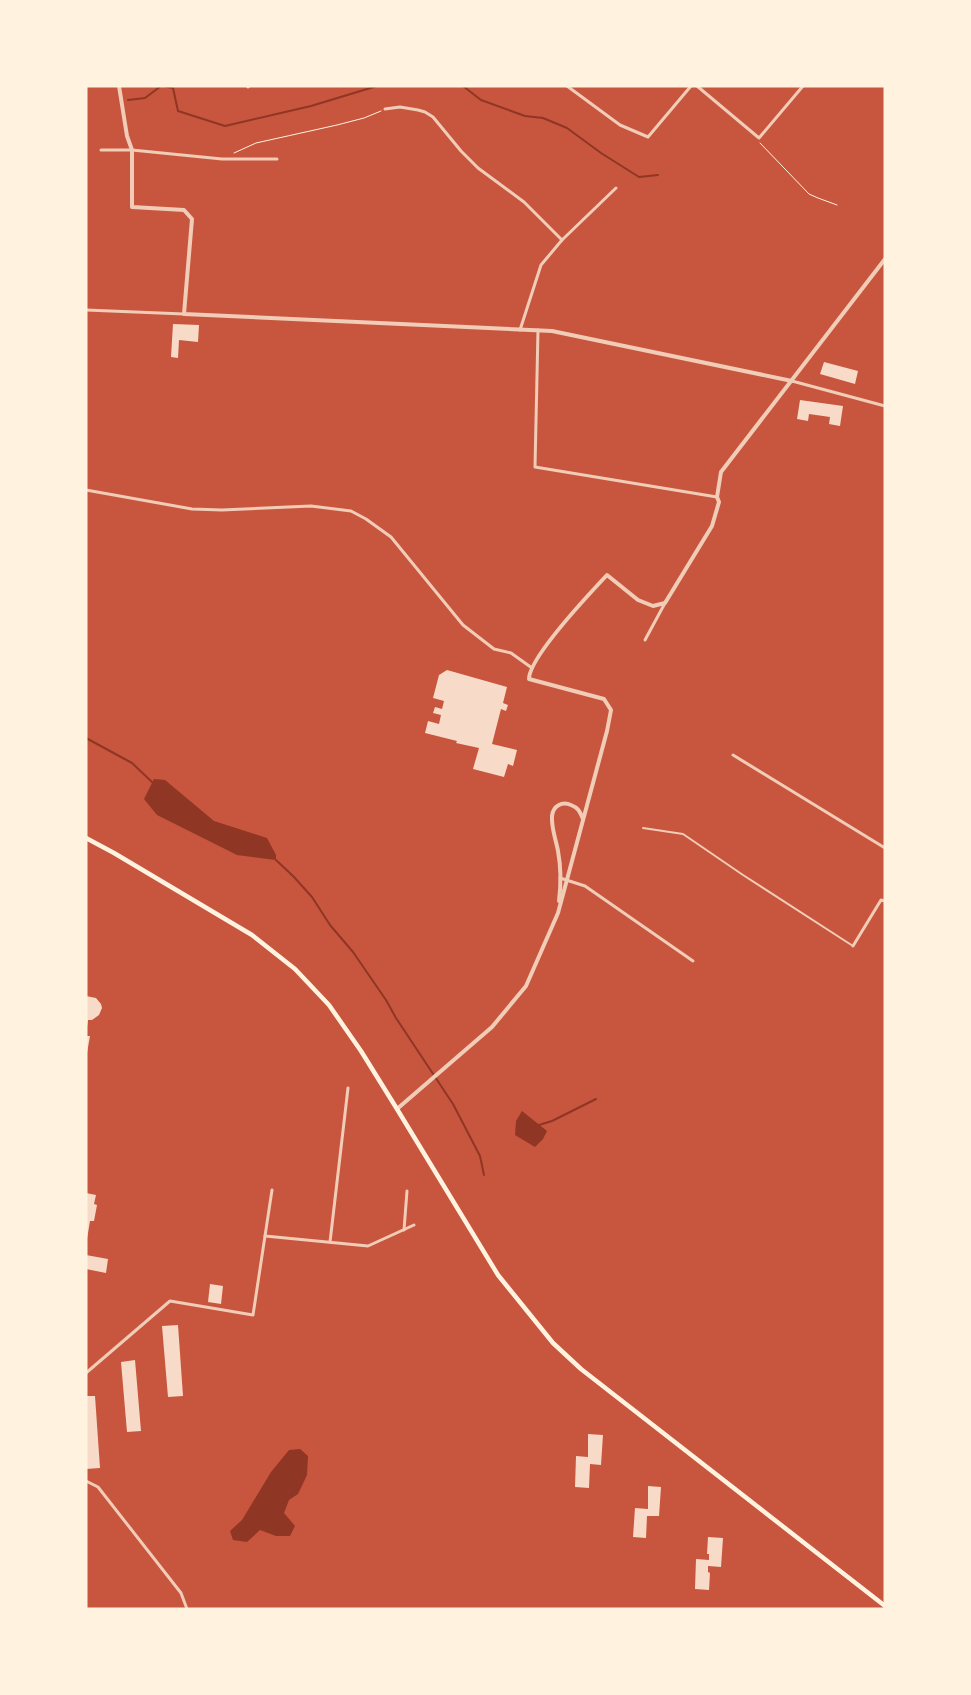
<svg xmlns="http://www.w3.org/2000/svg" width="971" height="1695" font-family="Lato,sans-serif">
  <style>
    .water { fill: #8f3625 }
    .lines { fill: none; stroke-linecap: round; stroke-linejoin: round }
    .stream { stroke: #8f3625; stroke-width: 2 }
    .building { fill: #f7dbc8 }
    .path { stroke: #fff3e0; stroke-width: 1 }
    .service { stroke: #f1ccb7; stroke-width: 2 }
    .minor { stroke: #f1ccb7; stroke-width: 3 }
    .tertiary { stroke: #f1ccb7; stroke-width: 4 }
    .secondary { stroke: #fff3e0; stroke-width: 4.5 }
  </style>
  <rect width="100%" height="100%" fill="#c8553d"/>
  <!-- water -->
  <g class="water">
    <polygon points="154,779 165,780 214,821 267,838 276,855 276,860 237,855 157,815 144,799"/>
    <polygon points="522,1111 547,1131 543,1139 535,1147 515,1135 516,1121"/>
    <polygon points="300,1449 308,1456 307,1475 298,1494 289,1500 284,1513 295,1526 290,1536 276,1536 260,1530 247,1542 233,1540 230,1531 242,1520 271,1472 289,1450"/>
  </g>
  <g class="lines">
    <!-- stream -->
    <g class="stream">
      <polyline points="163,86 173,88 178,111 225,126 311,106 377,86"/>
      <polyline points="463,86 481,100 525,116 543,118 567,128 601,153 639,177 658,175"/>
      <polyline points="128,100 145,98 161,86"/>
      <polyline points="86,738 132,763 152,782"/>
      <polyline points="276,860 294,877 312,897 330,925 353,952 386,1000 396,1018 453,1104 480,1156 484,1175"/>
      <polyline points="539,1125 552,1121 596,1099"/>
    </g>
  </g>
  <!-- building -->
  <g class="building">
    <polygon points="173,324 199,325 198,342 179,340 178,358 171,357"/>
    <polygon points="824,362 858,371 855,384 820,374"/>
    <polygon points="800,400 843,406 840,426 829,424 830,417 809,414 808,421 797,419"/>
    <polygon points="447,670 507,687 503,703 508,705 506,711 501,709 492,744 517,750 513,766 508,764 504,777 473,769 479,748 456,743 457,741 425,733 428,721 439,724 441,715 433,713 435,707 442,709 444,701 433,698 439,675"/>
    <polygon points="86,996 96,998 101,1004 102,1008 99,1015 92,1020 88,1020 87,1027"/>
    <polygon points="86,1036 90,1036 87,1053 86,1053"/>
    <polygon points="86,1193 96,1195 94,1204 97,1205 94,1221 90,1221 87,1239"/>
    <polygon points="86,1255 108,1259 106,1273 86,1269"/>
    <polygon points="210,1284 223,1286 221,1304 208,1302"/>
    <polygon points="178,1325 183,1396 168,1397 162,1326"/>
    <polygon points="135,1360 141,1431 127,1432 121,1362"/>
    <polygon points="86,1396 95,1396 100,1468 86,1469"/>
    <polygon points="588,1434 603,1435 601,1465 590,1464 589,1488 575,1487 576,1456 588,1457"/>
    <polygon points="648,1486 661,1487 659,1516 647,1516 646,1538 633,1537 635,1508 648,1509"/>
    <polygon points="708,1537 723,1538 721,1567 708,1566 708,1572 710,1573 709,1590 695,1589 696,1559 709,1560 709,1554 707,1554"/>
  </g>
  <g class="lines">
    <!-- path -->
    <g class="path">
      <polyline points="760,143 809,194 818,198 837,205"/>
      <polyline points="234,153 256,143 337,125 364,118 381,111"/>
    </g>
    <!-- service -->
    <polyline class="service" points="643,828 683,834 743,875 853,946"/>
    <!-- minor -->
    <g class="minor">
      <polyline points="567,86 620,125 648,137 691,86"/>
      <polyline points="697,86 759,138 803,86"/>
      <polyline points="248,87 249,86"/>
      <polyline points="385,109 400,107 418,110 425,112 433,117 461,151 478,168 524,202 562,240"/>
      <polyline points="101,150 132,150 222,159 277,159"/>
      <polyline points="86,310 184,314"/>
      <polyline points="520,330 541,265 562,240 616,188"/>
      <polyline points="538,330 535,467 717,497"/>
      <polyline points="792,381 885,406"/>
      <polyline points="86,490 192,509 222,510 311,506 351,511 366,519 391,537 463,625 494,649 511,653 532,668"/>
      <polyline points="645,640 665,603"/>
      <polyline points="733,755 885,848"/>
      <polyline points="560,878 585,886 693,961"/>
      <polyline points="853,946 881,900 885,901"/>
      <polyline points="404,1230 407,1191"/>
      <polyline points="265,1236 368,1246 414,1225"/>
      <polyline points="330,1242 348,1088"/>
      <polyline points="86,1373 170,1301 253,1315 272,1190"/>
      <polyline points="86,1481 98,1487 181,1593 187,1609"/>
    </g>
    <!-- tertiary -->
    <g class="tertiary">
      <polyline points="119,86 127,136 132,150 132,207 184,210 192,219 184,314 552,331 792,381"/>
      <path d="M 559,901 C 561,885 561,867 558,851 C 556,840 551,827 552,816 C 553,806 562,801 571,805 C 579,808 580,812 583,819"/>
      <path d="M 397,1109 L 492,1027 L 526,986 L 558,913 L 607,731 L 611,710 L 604,699 L 529,679 C 529,658 590,593 607,575 L 638,600 L 653,606 L 665,603 L 712,526 L 719,502 L 717,497 L 721,472 L 885,259"/>
    </g>
    <!-- secondary -->
    <polyline class="secondary" points="86,838 114,853 252,935 295,969 329,1005 361,1051 397,1109 498,1275 553,1343 581,1369 885,1606"/>
  </g>
  <!-- border -->
  <rect width="971" height="1695" fill="none" stroke="#fff3e0" stroke-width="175"/>
</svg>
